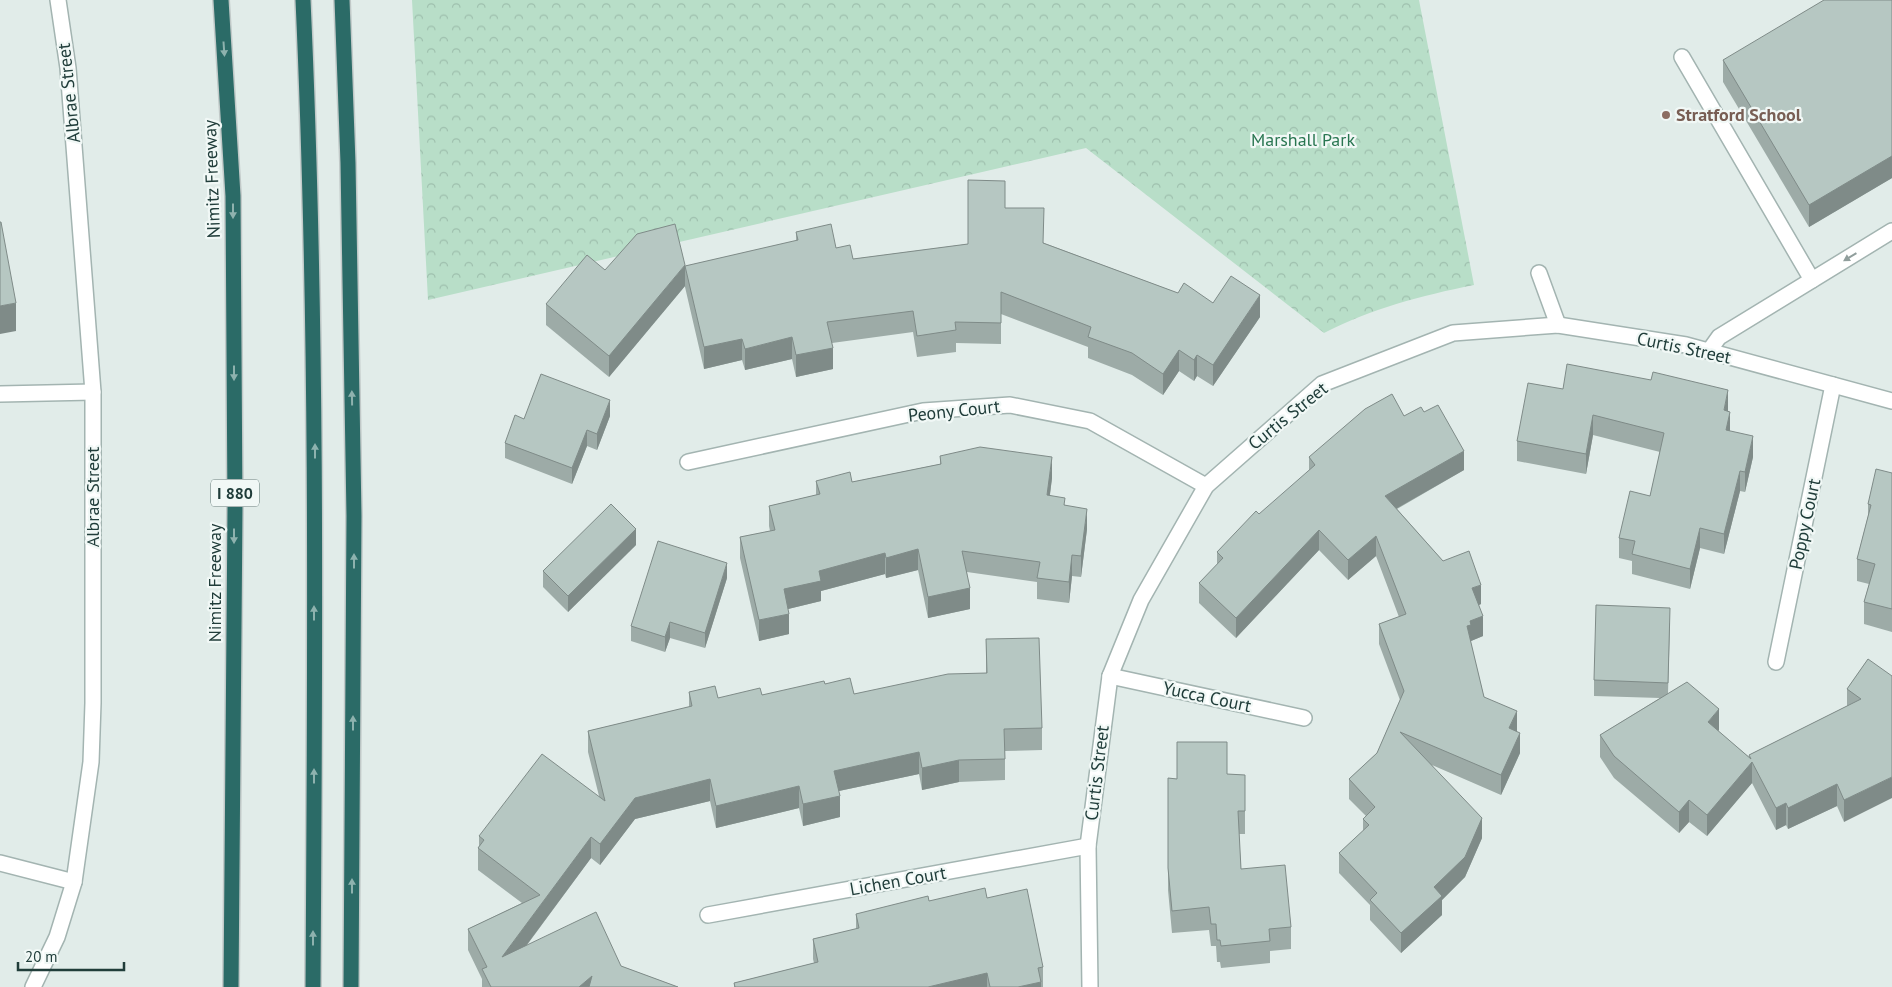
<svg xmlns="http://www.w3.org/2000/svg" width="1892" height="987" font-family="'PT Sans',sans-serif">
  <style>
    .park { fill: url(#park-crowns) }
    .lines { fill: none; stroke-linecap: round; stroke-linejoin: round }
    .service-casing { stroke: #a3b4b1; stroke-width: 18 }
    .minor-casing { stroke: #a3b4b1; stroke-width: 18 }
    .tertiary-casing { stroke: #a3b4b1; stroke-width: 18 }
    .motorway-casing { stroke: #c1c9c8; stroke-width: 18 }
    .service { stroke: #fff; stroke-width: 15 }
    .minor { stroke: #fff; stroke-width: 15 }
    .tertiary { stroke: #fff; stroke-width: 15 }
    .motorway { stroke: #2b6b67; stroke-width: 15 }
    .wall { fill: #9daba7 }
    .shaded-wall { fill: #7f8b88 }
    .building { fill: #b6c7c2; stroke: #7f8b88 }
    .oneway { fill: #8eb2ae }
    .oneway2 { fill: #909e9c }
    .education-dot { fill: #8d6e63; stroke: #f1f8f6; stroke-width: 2 }
    .labels { text-anchor: middle; stroke-width: 4.5; stroke-linejoin: round; paint-order: stroke }
    .shield { fill: #f1f8f6; stroke: #5f7572; stroke-width: 1 }
    .shield-label { font-size: 16px; font-weight: bold; fill: #203d3a }
    .street-label { font-size: 18px; fill: #203d3a; stroke: #f1f8f6 }
    .education-label { font-size: 18px; font-weight: bold; fill: #785e54; stroke: #f1f8f6; text-anchor: start }
    .park-label { font-size: 18px; fill: #297651; stroke: #f1f8f6 }
  </style>
  <defs>
    <pattern id="park-crowns" width="20" height="18" patternUnits="userSpaceOnUse" patternTransform="scale(1.25)"><rect width="20" height="18" fill="#b8dec8"/><path d="M2 6a3 3 0 1 1 6 0M12 15a3 3 0 1 1 6 0" fill="none" stroke="#9ebfad"/></pattern>
  </defs>
  <rect width="100%" height="100%" fill="#e1ece9"/>
  <!-- park -->
  <path class="park" d="M 412,0 L 1419,0 L 1474,285 C 1420,296 1373,308 1324,333 L 1086,148 L 428,300 Z"/>
  <g class="lines">
    <defs>
      <g id="service">
        <polyline points="1682,57 1812,280"/>
        <polyline points="1539,273 1558,325"/>
        <polyline points="1709,351 1719,337 1892,231"/>
        <polyline points="0,394 93,392"/>
        <polyline points="0,863 74,882"/>
      </g>
      <g id="minor">
        <polyline points="688,462 923,411 1010,405 1090,421 1206,486"/>
        <polyline points="1776,662 1833,385"/>
        <polyline points="1110,676 1304,718"/>
        <polyline points="708,915 1088,846"/>
        <polyline points="1090,987 1088,846 1110,676 1141,600 1206,486 1322,384 1453,333 1558,325 1686,345 1892,401"/>
      </g>
      <polyline id="tertiary" points="33,987 57,937 74,882 91,762 93,703 93,392 68,68 58,0"/>
      <g id="motorway">
        <polyline points="221,0 233,196 235,508 231,987"/>
        <path d="M 303,0 C 318,329 315,658 313,987"/>
        <polyline points="342,0 348,163 354,516 351,987"/>
      </g>
    </defs>
    <!-- service casing -->
    <use href="#service" class="service-casing"/>
    <!-- minor casing -->
    <use href="#minor" class="minor-casing"/>
    <!-- tertiary casing -->
    <use href="#tertiary" class="tertiary-casing"/>
    <!-- motorway casing -->
    <use href="#motorway" class="motorway-casing"/>
    <!-- service -->
    <use href="#service" class="service"/>
    <!-- minor -->
    <use href="#minor" class="minor"/>
    <!-- tertiary -->
    <use href="#tertiary" class="tertiary"/>
    <!-- motorway -->
    <use href="#motorway" class="motorway"/>
  </g>
  <!-- wall -->
  <g class="wall">
    <polygon points="1892,0 1892,178 1809,227 1723,82 1723,60"/>
    <polygon points="1005,208 1044,243 1178,293 1260,317 1213,386 1197,376 1194,381 1179,371 1163,395 1132,375 1088,358 1088,347 1001,314 1001,344 956,343 956,352 917,357 913,332 832,343 833,369 796,377 792,359 745,370 742,360 704,369 685,287 685,266 796,241 796,232 836,248 853,259 968,244"/>
    <polygon points="685,286 609,377 546,325 546,304"/>
    <polygon points="1651,380 1728,410 1730,431 1753,457 1745,492 1740,491 1724,554 1700,548 1690,589 1632,574 1632,561 1619,558 1619,538 1650,496 1660,452 1593,435 1586,474 1517,461 1517,441 1563,389"/>
    <polygon points="1424,412 1464,470 1397,509 1481,604 1479,605 1483,636 1471,641 1471,644 1484,697 1517,731 1520,753 1501,795 1432,765 1482,838 1465,877 1442,900 1442,915 1401,953 1370,920 1370,905 1339,873 1339,853 1363,831 1363,819 1366,816 1349,799 1349,779 1377,753 1400,700 1379,644 1379,624 1399,617 1376,556 1348,580 1319,550 1236,638 1199,603 1199,583 1217,565 1217,552 1309,471 1309,457 1404,416"/>
    <polygon points="610,416 597,450 587,446 572,484 505,458 505,443 524,419"/>
    <polygon points="940,456 1052,478 1050,495 1065,505 1087,529 1081,577 1072,576 1069,603 1037,599 1037,582 967,572 970,609 928,618 918,570 886,578 885,574 821,591 821,601 788,609 789,634 759,641 740,558 740,537 770,531 769,526 769,506 816,495 816,481 852,482 940,464"/>
    <polygon points="1892,473 1892,632 1864,624 1864,602 1869,584 1857,581 1857,559 1868,516 1868,504"/>
    <polygon points="636,545 568,612 543,587 543,571"/>
    <polygon points="727,578 705,648 670,638 665,652 631,641 631,626"/>
    <polygon points="1670,623 1668,693 1719,730 1718,731 1749,757 1749,755 1847,706 1847,689 1868,659 1844,822 1837,806 1788,829 1786,825 1776,830 1752,783 1707,836 1689,822 1679,833 1614,778 1600,757 1600,735 1660,698 1594,696 1594,680"/>
    <polygon points="986,639 1042,728 1042,750 1005,751 1005,780 959,782 922,790 919,774 839,791 840,817 803,826 799,808 716,828 710,801 635,819 600,865 591,858 527,945 621,966 678,987 482,987 482,979 468,950 468,929 522,903 478,870 478,848 479,846 479,836 599,796 588,752 588,731 689,707 689,692 718,698 762,695 825,684 854,694 986,673"/>
    <polygon points="1227,774 1245,775 1245,834 1239,834 1241,869 1291,927 1291,949 1270,951 1270,963 1221,968 1220,962 1217,962 1216,946 1211,946 1209,930 1172,933 1168,890 1168,778 1177,779"/>
    <polygon points="987,898 1043,967 1043,987 734,987 734,983 814,963 813,959 813,939 856,929 856,914 929,901"/>
  </g>
  <!-- shaded-wall -->
  <g class="shaded-wall">
    <polygon points="1892,156 1892,178 1809,227 1809,205"/>
    <polygon points="685,265 685,286 609,377 609,356"/>
    <polygon points="1260,295 1260,317 1213,386 1213,365"/>
    <polygon points="16,303 16,331 0,334 0,306"/>
    <polygon points="792,337 792,359 745,370 745,349"/>
    <polygon points="742,339 742,360 704,369 704,347"/>
    <polygon points="833,348 833,369 796,377 796,355"/>
    <polygon points="1179,350 1179,371 1163,395 1163,374"/>
    <polygon points="1197,355 1197,376 1194,381 1194,360"/>
    <polygon points="1728,390 1728,410 1724,430 1724,410"/>
    <polygon points="610,400 610,416 597,450 597,434"/>
    <polygon points="1730,412 1730,432 1726,430"/>
    <polygon points="1593,415 1593,435 1586,474 1586,454"/>
    <polygon points="587,430 587,446 572,484 572,468"/>
    <polygon points="1753,436 1753,457 1745,492 1745,472"/>
    <polygon points="1464,451 1464,470 1385,515 1385,496"/>
    <polygon points="1052,457 1052,478 1047,516 1047,495"/>
    <polygon points="1740,471 1740,491 1724,554 1724,534"/>
    <polygon points="1087,509 1087,529 1081,577 1081,556"/>
    <polygon points="1700,528 1700,548 1690,589 1690,569"/>
    <polygon points="636,529 636,545 568,612 568,596"/>
    <polygon points="1319,530 1319,550 1236,638 1236,618"/>
    <polygon points="1376,536 1376,556 1348,580 1348,560"/>
    <polygon points="918,549 918,570 886,578 886,558"/>
    <polygon points="885,553 885,574 821,591 821,601 784,610 784,589 819,571"/>
    <polygon points="1072,555 1072,576 1069,603 1069,582"/>
    <polygon points="727,563 727,578 705,648 705,633"/>
    <polygon points="1481,585 1481,604 1472,608 1472,588"/>
    <polygon points="970,588 970,609 928,618 928,597"/>
    <polygon points="789,614 789,634 759,641 759,620"/>
    <polygon points="1483,616 1483,636 1471,641 1471,644 1467,626 1470,621"/>
    <polygon points="670,622 670,638 665,652 665,637"/>
    <polygon points="1719,709 1719,730 1708,743 1708,722"/>
    <polygon points="1517,711 1517,731 1509,748 1509,728"/>
    <polygon points="1520,733 1520,753 1501,795 1501,775"/>
    <polygon points="919,752 919,774 834,792 834,771"/>
    <polygon points="959,760 959,782 922,790 922,768"/>
    <polygon points="1752,762 1752,783 1707,836 1707,815"/>
    <polygon points="1892,777 1892,798 1844,822 1844,800"/>
    <polygon points="710,779 710,801 635,819 600,865 600,844 635,798"/>
    <polygon points="1837,784 1837,806 1788,829 1788,808"/>
    <polygon points="799,786 799,808 716,828 716,806"/>
    <polygon points="840,796 840,817 803,826 803,804"/>
    <polygon points="1689,800 1689,822 1679,833 1679,812"/>
    <polygon points="1786,803 1786,825 1776,830 1776,808"/>
    <polygon points="1482,818 1482,838 1465,877 1442,900 1442,915 1401,953 1401,933"/>
    <polygon points="591,837 591,858 502,978 502,957"/>
    <polygon points="987,973 987,987 928,987"/>
    <polygon points="592,976 592,987 579,987"/>
    <polygon points="1041,982 1041,987 1018,987"/>
  </g>
  <!-- building -->
  <g class="building">
    <polygon points="1824,0 1892,0 1892,156 1809,205 1723,60"/>
    <polygon points="968,180 1005,181 1005,208 1044,208 1043,243 1178,293 1184,283 1213,303 1231,276 1260,295 1213,365 1197,355 1194,360 1179,350 1163,374 1132,353 1088,337 1091,327 1001,292 1001,323 955,322 956,330 917,336 913,311 827,322 833,348 796,355 792,337 745,349 742,339 704,347 685,266 798,240 796,232 831,224 836,248 850,245 853,259 968,244"/>
    <polygon points="0,222 1,222 16,303 0,306"/>
    <polygon points="675,224 685,265 609,356 546,304 587,255 605,270 637,234"/>
    <polygon points="1567,364 1651,380 1653,372 1728,390 1724,410 1730,412 1726,430 1753,436 1745,472 1740,471 1724,534 1700,528 1690,569 1632,554 1635,541 1619,538 1630,491 1650,496 1664,433 1593,415 1586,454 1517,441 1528,383 1563,389"/>
    <polygon points="541,374 610,400 597,434 587,430 572,468 505,443 515,415 524,419"/>
    <polygon points="1392,394 1404,416 1421,407 1424,412 1438,405 1464,451 1385,496 1443,561 1469,551 1481,585 1472,588 1483,616 1470,621 1471,625 1467,626 1484,697 1517,711 1509,728 1520,733 1501,775 1400,732 1482,818 1465,857 1434,887 1442,896 1401,933 1370,900 1377,893 1339,853 1369,825 1363,819 1375,807 1349,779 1377,753 1404,691 1379,624 1406,614 1376,536 1348,560 1319,530 1236,618 1199,583 1223,558 1217,552 1256,511 1259,514 1315,465 1309,457 1365,409"/>
    <polygon points="980,447 1052,457 1047,495 1065,498 1064,505 1087,509 1081,556 1072,555 1069,582 1037,578 1040,562 962,551 970,588 928,597 918,549 886,558 885,553 819,571 821,581 784,589 789,614 759,620 740,537 775,530 769,506 820,494 816,481 850,472 852,482 941,464 940,456"/>
    <polygon points="1876,469 1892,473 1892,609 1864,602 1875,564 1857,559 1871,505 1868,504"/>
    <polygon points="611,504 636,529 568,596 543,571"/>
    <polygon points="658,541 727,563 705,633 670,622 665,637 631,626"/>
    <polygon points="1596,605 1670,608 1668,683 1594,680"/>
    <polygon points="1039,638 1042,728 1004,729 1005,759 959,760 922,768 919,752 834,771 840,796 803,804 799,786 716,806 710,779 635,798 600,844 591,837 502,957 596,912 621,966 678,987 589,987 592,976 579,987 491,987 482,969 487,967 468,929 540,895 478,848 484,840 479,836 542,754 605,801 588,731 692,706 689,692 715,686 718,698 760,688 762,695 824,681 825,684 850,678 854,694 948,674 987,673 986,639"/>
    <polygon points="1868,659 1892,676 1892,777 1844,800 1837,784 1788,808 1786,803 1776,808 1752,762 1707,815 1689,800 1679,812 1614,756 1600,735 1687,682 1719,709 1708,722 1751,759 1749,755 1861,699 1847,689"/>
    <polygon points="1177,742 1227,742 1227,774 1245,775 1245,811 1238,811 1241,869 1285,865 1291,927 1269,929 1270,941 1221,946 1220,940 1217,940 1216,924 1211,924 1209,907 1172,911 1168,868 1168,778 1177,779"/>
    <polygon points="985,888 987,898 1027,889 1043,967 1038,968 1041,982 1018,987 990,987 987,973 928,987 735,987 734,983 818,962 813,939 859,928 856,914 928,896 929,901"/>
  </g>
  <!-- one-way arrows -->
  <defs><path id="oneway-solid" d="M-6-.8H1V-3.2L6.5 0L1 3.2V.8H-6Z" transform="scale(1.25)"/></defs>
  <g class="oneway">
    <use href="#oneway-solid" transform="translate(224 49) rotate(86)"/>
    <use href="#oneway-solid" transform="translate(233 211) rotate(90)"/>
    <use href="#oneway-solid" transform="translate(234 373) rotate(90)"/>
    <use href="#oneway-solid" transform="translate(352 398) rotate(-91)"/>
    <use href="#oneway-solid" transform="translate(315 451) rotate(-90)"/>
    <use href="#oneway-solid" transform="translate(234 536) rotate(90)"/>
    <use href="#oneway-solid" transform="translate(354 561) rotate(-90)"/>
    <use href="#oneway-solid" transform="translate(314 613) rotate(-90)"/>
    <use href="#oneway-solid" transform="translate(353 723) rotate(-90)"/>
    <use href="#oneway-solid" transform="translate(314 776) rotate(-90)"/>
    <use href="#oneway-solid" transform="translate(352 886) rotate(-90)"/>
    <use href="#oneway-solid" transform="translate(313 938) rotate(-90)"/>
  </g>
  <use class="oneway2" href="#oneway-solid" transform="translate(1850 257) rotate(149)"/>
  <!-- markers -->
  <circle class="education-dot" cx="1666" cy="115" r="5"/>
  <g class="labels">
    <!-- shield labels -->
    <rect class="shield" x="211" y="479.5" width="48" height="27" rx="4"/>
    <g class="shield-label">
      <text x="235" y="499">I 880</text>
    </g>
    <!-- street labels -->
    <g class="street-label">
      <text transform="translate(69 93) rotate(-96)" y="6">Albrae Street</text>
      <text transform="translate(212 179) rotate(-92)" y="6">Nimitz Freeway</text>
      <text transform="translate(1684 348) rotate(12)" y="6">Curtis Street</text>
      <text transform="translate(954 411) rotate(-6)" y="6">Peony Court</text>
      <text transform="translate(1288 416) rotate(-39)" y="6">Curtis Street</text>
      <text transform="translate(93 497) rotate(-90)" y="6">Albrae Street</text>
      <text transform="translate(1805 524) rotate(-78)" y="6">Poppy Court</text>
      <text transform="translate(215 583) rotate(-90)" y="6">Nimitz Freeway</text>
      <text transform="translate(1207 697) rotate(12)" y="6">Yucca Court</text>
      <text transform="translate(1097 773) rotate(-83)" y="6">Curtis Street</text>
      <text transform="translate(898 881) rotate(-10)" y="6">Lichen Court</text>
    </g>
    <!-- education labels -->
    <g class="education-label">
      <text x="1676" y="121">Stratford School</text>
    </g>
    <!-- park labels -->
    <g class="park-label">
      <text x="1303" y="146">Marshall Park</text>
    </g>
  </g>
  <!-- scale -->
  <path d="M18 962v8h106v-8" fill="none" stroke="#203d3a" stroke-width="2.5"/>
  <text x="25" y="962" font-size="15" fill="#203d3a" stroke="#f1f8f6" stroke-width="4" paint-order="stroke">20 m</text>
</svg>
